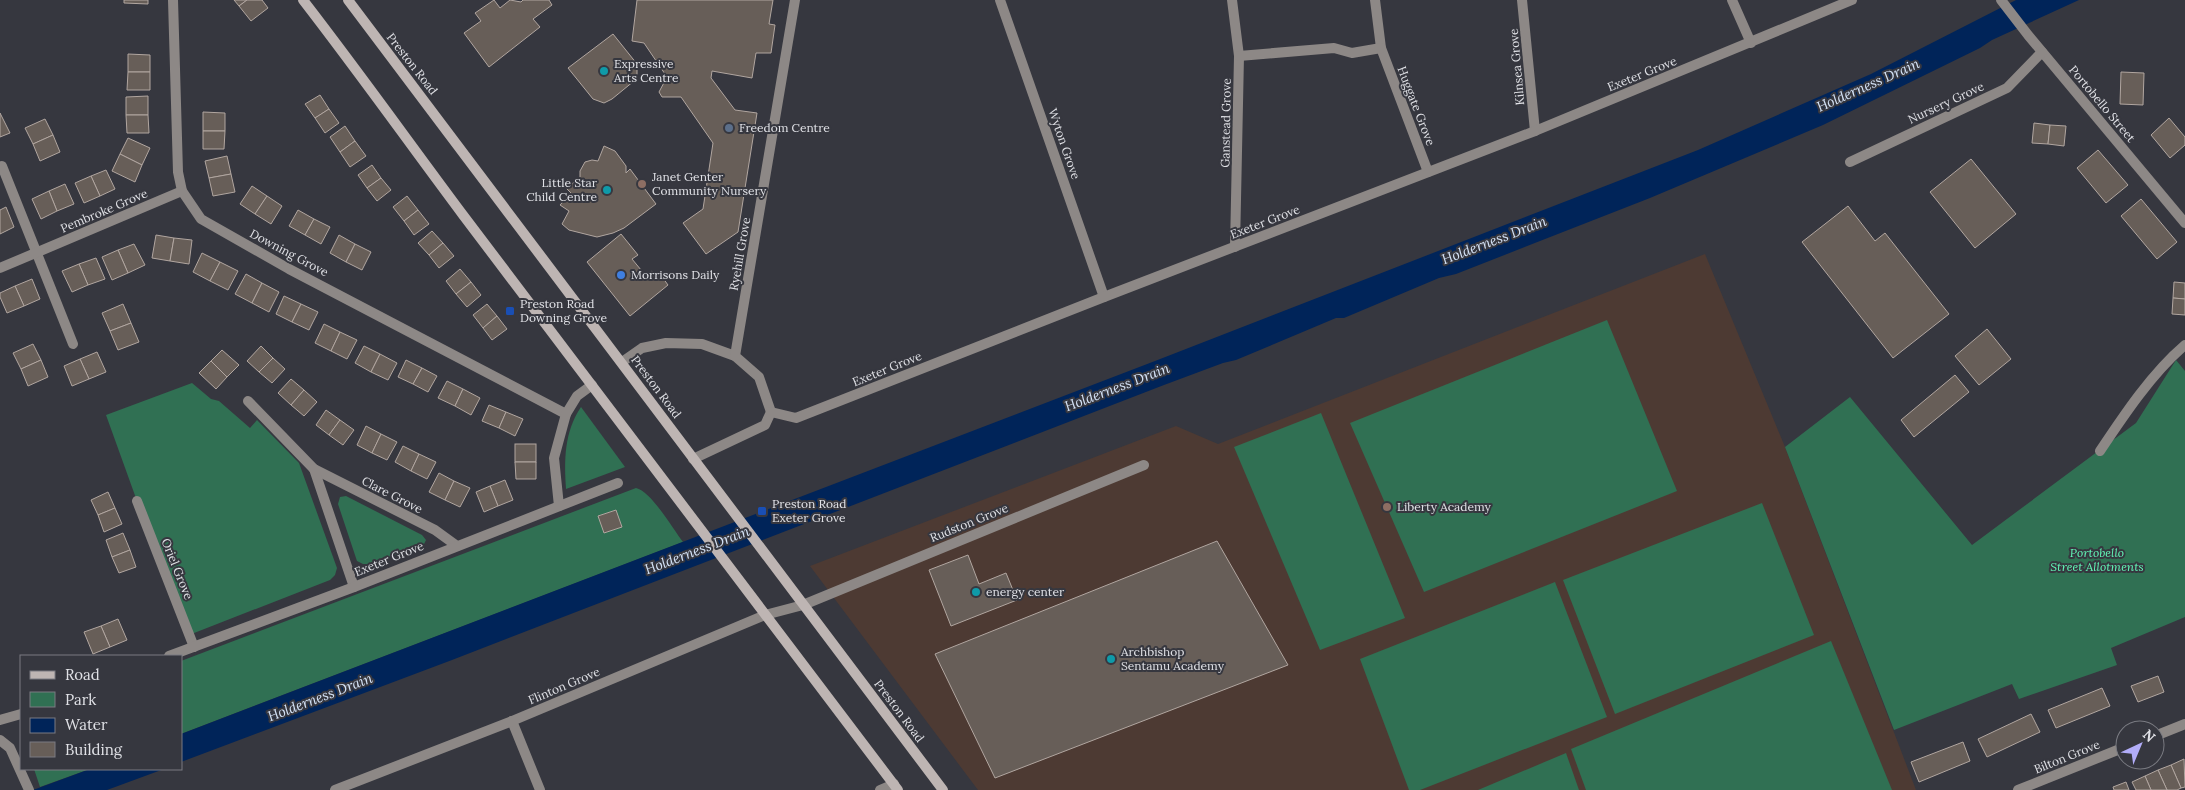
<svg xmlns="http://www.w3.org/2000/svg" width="2185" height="790" font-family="Lora,serif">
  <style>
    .education { fill: #4d3a33 }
    .green { fill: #307053 }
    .water { fill: #002459 }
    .building { fill: #675e58; stroke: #b1a6a0 }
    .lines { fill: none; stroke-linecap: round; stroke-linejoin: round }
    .street { stroke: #8d8886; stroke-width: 10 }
    .secondary { stroke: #beb5b3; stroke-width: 10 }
    .culture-dot { fill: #0f9aa8; stroke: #36373f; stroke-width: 2 }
    .service-dot { fill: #5c6f8a; stroke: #36373f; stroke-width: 2 }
    .education-dot { fill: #8d6e63; stroke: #36373f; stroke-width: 2 }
    .shop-dot { fill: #3f7fe0; stroke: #36373f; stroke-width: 2 }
    .transit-dot { fill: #1a4fb4; stroke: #36373f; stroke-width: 2 }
    .labels { text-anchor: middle; stroke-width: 4; stroke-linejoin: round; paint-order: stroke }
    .street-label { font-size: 12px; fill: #e0e1e6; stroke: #36373f }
    .poi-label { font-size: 12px; fill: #e0e1e6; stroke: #36373f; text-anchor: start }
    .park-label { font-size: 12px; font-style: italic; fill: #62fab8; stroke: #36373f }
    .water-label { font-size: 14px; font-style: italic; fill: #d6e4f8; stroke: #36373f }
  </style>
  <rect width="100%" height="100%" fill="#36373f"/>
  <!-- education -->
  <polygon class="education" points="1705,254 1785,447 1916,790 978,790 810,566 1176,426 1218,444"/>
  <!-- green -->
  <g class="green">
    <polygon points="1607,320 1677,491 1424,592 1350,423"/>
    <polygon points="2176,360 2185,371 2185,617 2111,648 2117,665 2019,699 2012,684 1894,730 1785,447 1850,397 1972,545 2136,423"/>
    <polygon points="192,383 211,399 219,401 250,428 257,420 299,463 337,568 335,575 330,580 189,635 137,501 106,415"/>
    <path d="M 581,407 L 625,467 L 566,489 C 564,461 564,432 581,407 Z"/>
    <polygon points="1321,413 1405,618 1320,650 1234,447"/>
    <path d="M 636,488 C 651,491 673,529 683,542 L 181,734 L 181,661 Z"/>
    <polygon points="346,496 422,535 426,540 424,544 371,564 363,564 357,561 338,504 340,497"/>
    <polygon points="1762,503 1814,635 1615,714 1563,580"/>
    <polygon points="1555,582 1607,717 1420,790 1409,790 1360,659"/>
    <polygon points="1831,641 1892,790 1586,790 1571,749"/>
    <polygon points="1566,753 1579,790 1478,790"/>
    <polygon points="34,769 90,769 40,787"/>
  </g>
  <!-- water -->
  <g class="water">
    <polygon points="2016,0 2079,0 1992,40 1980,48 1823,125 1650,198 1456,274 1439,278 1344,318 1336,318 1236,360 1223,363 1164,385 452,660 181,762 181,734 1155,361 1698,150 1871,74"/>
    <polygon points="90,769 164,769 107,790 33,790"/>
  </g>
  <!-- building -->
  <g class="building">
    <polygon points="124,0 148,0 148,4 124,3"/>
    <polygon points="234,0 247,0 239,6"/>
    <polygon points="247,0 262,0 268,8 251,21 239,6"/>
    <polygon points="494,0 500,8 510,0 521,2 523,0 549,0 552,5 533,19 540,27 489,67 464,33 481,21 475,13"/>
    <polygon points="637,0 773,0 769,24 775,25 771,53 756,53 752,78 712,71 711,78 735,110 757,113 738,232 706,254 683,223 703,209 713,143 681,97 662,97 659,92 667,77 644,43 632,41"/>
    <polygon points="613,34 637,64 637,74 634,81 612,99 604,103 593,99 568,68"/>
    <polygon points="128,54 150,55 150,72 128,72"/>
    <polygon points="128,72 150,72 150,90 127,90"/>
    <polygon points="2121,72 2144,73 2143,105 2120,104"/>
    <polygon points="320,95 329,109 315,118 305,104"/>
    <polygon points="148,96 148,115 126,115 126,97"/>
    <polygon points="329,109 339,123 325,133 315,118"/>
    <polygon points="203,112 225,113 225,131 203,131"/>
    <polygon points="0,113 10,133 0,137"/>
    <polygon points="126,115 148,115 149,133 127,133"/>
    <polygon points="2169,118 2185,137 2185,145 2170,158 2151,135"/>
    <polygon points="45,119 53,135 33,144 25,128"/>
    <polygon points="2034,123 2050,125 2048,144 2032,143"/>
    <polygon points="2050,125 2066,126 2064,146 2048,144"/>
    <polygon points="345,126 355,141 340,152 330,137"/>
    <polygon points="203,131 225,131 224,149 203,149"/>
    <polygon points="53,135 60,152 40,161 33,144"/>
    <polygon points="128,138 150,148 142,165 120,154"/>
    <polygon points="355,141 366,156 350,167 340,152"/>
    <polygon points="604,146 615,151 626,166 626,173 630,169 656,204 624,228 613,233 597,237 569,230 562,224 569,211 560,205 571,193 566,188 580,178 580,171 585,162 592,160 598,161"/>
    <polygon points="2098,150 2128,185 2106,203 2077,168"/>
    <polygon points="120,154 142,165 135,182 112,171"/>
    <polygon points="227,156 231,174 209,178 205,161"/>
    <polygon points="1971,159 2016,214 1975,248 1930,192"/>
    <polygon points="372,165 381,178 367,188 358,175"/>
    <polygon points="106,170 115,189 100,196 91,176"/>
    <polygon points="231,174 235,192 213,196 209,178"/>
    <polygon points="91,176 100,196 84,203 75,183"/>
    <polygon points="381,178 391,190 377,201 367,188"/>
    <polygon points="65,184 74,204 57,211 49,191"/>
    <polygon points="252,186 267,196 255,214 240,204"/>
    <polygon points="49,191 57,211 41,219 32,199"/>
    <polygon points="267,196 282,206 271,224 255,214"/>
    <polygon points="407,196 418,210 404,221 393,207"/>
    <polygon points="2141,199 2177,242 2157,259 2121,216"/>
    <polygon points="1848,206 1875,241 1885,233 1949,314 1893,358 1802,242"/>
    <polygon points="6,207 14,227 0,234 0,210"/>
    <polygon points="298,210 314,219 305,235 289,226"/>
    <polygon points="418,210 429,224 414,235 404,221"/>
    <polygon points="314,219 330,227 321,244 305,235"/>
    <polygon points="432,231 443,243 429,255 418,243"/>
    <polygon points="621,234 638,255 632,259 646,276 652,271 656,277 660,274 668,285 630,316 587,262"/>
    <polygon points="156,235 174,238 170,261 152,258"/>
    <polygon points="339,235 355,244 346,262 330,253"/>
    <polygon points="174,238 192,240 189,264 170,261"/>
    <polygon points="443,243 454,256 439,268 429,255"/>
    <polygon points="134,244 145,265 128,273 118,250"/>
    <polygon points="355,244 371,252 362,270 346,262"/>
    <polygon points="118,250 128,273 112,280 102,257"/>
    <polygon points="202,253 220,262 210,281 193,272"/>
    <polygon points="96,258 105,279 88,285 79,264"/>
    <polygon points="220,262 238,271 228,290 210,281"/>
    <polygon points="79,264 88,285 72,292 62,271"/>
    <polygon points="460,269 471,282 456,294 446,281"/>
    <polygon points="246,274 262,283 252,303 235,294"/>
    <polygon points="32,279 40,299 24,306 15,286"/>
    <polygon points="471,282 481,295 467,307 456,294"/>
    <polygon points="2174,282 2185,283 2185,299 2173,298"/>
    <polygon points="262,283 279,292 269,312 252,303"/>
    <polygon points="15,286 24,306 7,313 0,297 0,293"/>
    <polygon points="284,296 301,304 292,322 276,314"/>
    <polygon points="2173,298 2185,299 2185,315 2172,314"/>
    <polygon points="123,304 131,323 110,331 102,313"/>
    <polygon points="301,304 318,312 309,330 292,322"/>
    <polygon points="487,304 497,316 483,328 473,315"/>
    <polygon points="497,316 507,329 492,340 483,328"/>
    <polygon points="131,323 139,342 118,350 110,331"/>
    <polygon points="324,324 340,332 331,351 315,343"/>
    <polygon points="1987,329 2011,359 1979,385 1955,356"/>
    <polygon points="340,332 357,340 347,359 331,351"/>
    <polygon points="33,344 41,360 21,369 13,353"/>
    <polygon points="261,346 273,358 259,372 247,361"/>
    <polygon points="364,346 380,354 371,372 355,363"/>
    <polygon points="222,350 239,365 227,377 211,361"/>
    <polygon points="97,352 106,372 89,379 80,359"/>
    <polygon points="380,354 397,363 388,380 371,372"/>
    <polygon points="273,358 285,369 272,383 259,372"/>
    <polygon points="80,359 89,379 72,386 64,366"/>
    <polygon points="41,360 48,377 28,386 21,369"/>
    <polygon points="406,360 422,368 413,384 398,377"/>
    <polygon points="211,361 227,377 216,389 199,373"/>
    <polygon points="422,368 437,376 428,392 413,384"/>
    <polygon points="1955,375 1969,392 1914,437 1901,420"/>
    <polygon points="291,379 304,390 291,405 278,393"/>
    <polygon points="447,381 463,389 455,406 438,398"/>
    <polygon points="463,389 480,398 471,415 455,406"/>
    <polygon points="304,390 317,402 304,416 291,405"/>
    <polygon points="489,405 506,412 499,428 482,421"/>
    <polygon points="326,410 340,420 329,435 316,425"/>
    <polygon points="506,412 523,419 515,436 499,428"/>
    <polygon points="340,420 354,430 343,445 329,435"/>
    <polygon points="366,426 381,434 372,453 357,445"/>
    <polygon points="381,434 397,442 387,460 372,453"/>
    <rect x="515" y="444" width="21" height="18"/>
    <polygon points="403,446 419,454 411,471 395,462"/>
    <polygon points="419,454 436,462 427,479 411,471"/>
    <polygon points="515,462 536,462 536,479 516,479"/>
    <polygon points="439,473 454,481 445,500 429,492"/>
    <polygon points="505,480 513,500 498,506 490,486"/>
    <polygon points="454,481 470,488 460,507 445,500"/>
    <polygon points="490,486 498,506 484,512 476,492"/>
    <polygon points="108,492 115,508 98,515 91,500"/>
    <polygon points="115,508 122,524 104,532 98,515"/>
    <polygon points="616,510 622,527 604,533 598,516"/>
    <polygon points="123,533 130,550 112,557 106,540"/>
    <polygon points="1217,541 1288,665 995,778 935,654"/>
    <polygon points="130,550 136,567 119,573 112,557"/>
    <polygon points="968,555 979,584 1006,573 1017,600 951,626 929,570"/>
    <polygon points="118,619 127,640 110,647 101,626"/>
    <polygon points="101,626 110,647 93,654 84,632"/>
    <polygon points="2158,676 2164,692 2138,702 2131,686"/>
    <polygon points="2102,688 2110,706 2056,728 2048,710"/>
    <polygon points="2031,714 2040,732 1987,757 1978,739"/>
    <polygon points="1963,742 1970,761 1919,782 1911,762"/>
    <polygon points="2184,759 2185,787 2181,788 2171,765"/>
    <polygon points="2171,765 2181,788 2177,790 2167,790 2158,770"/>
    <polygon points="2158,770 2167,790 2151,790 2145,776"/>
    <polygon points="2145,776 2151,790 2136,790 2132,782"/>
    <polygon points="2126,782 2129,790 2114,790 2113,787"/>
  </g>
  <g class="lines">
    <!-- street -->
    <g class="street">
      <polyline points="173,0 178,172 182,191 201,219 289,269 566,414"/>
      <polyline points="1000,0 1104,297"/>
      <polyline points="1232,0 1239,56 1235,247"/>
      <polyline points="1375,0 1381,48 1428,172"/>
      <polyline points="1522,0 1535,131"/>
      <polyline points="1732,0 1751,43"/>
      <polyline points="2001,0 2028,35 2185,223"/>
      <polyline points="1239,56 1334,48 1352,53 1381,48"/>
      <polyline points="1850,162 2007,88 2042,52"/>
      <polyline points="2,166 73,344"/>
      <polyline points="0,268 182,191"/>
      <polyline points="622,362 642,348 666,343 702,344 735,356"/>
      <polyline points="248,401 314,469 435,530 457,546"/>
      <polyline points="771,412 759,377 735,356 795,0"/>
      <path d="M 2100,451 C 2124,415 2152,373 2185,345"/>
      <polyline points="693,459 765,425 771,412 796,418 1104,297 1535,131 1852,0"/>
      <polyline points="314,469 354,587"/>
      <polyline points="137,501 194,647"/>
      <polyline points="559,506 554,458 566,414 577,396 592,385"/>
      <polyline points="169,656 354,587 618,483"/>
      <polyline points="0,720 21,714"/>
      <polyline points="512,721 540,790"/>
      <polyline points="2155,736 2185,724"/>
      <polyline points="0,740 10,748 29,790"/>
      <polyline points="335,790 512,721 765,615 803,605 1144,465"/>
      <polyline points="880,790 894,784"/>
      <polyline points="2018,790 2125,747"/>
    </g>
    <!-- secondary -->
    <g class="secondary">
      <path d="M 303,0 C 358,71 410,144 463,215 C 608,407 754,598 898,790"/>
      <polyline points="348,0 943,790"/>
    </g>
  </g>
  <!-- markers -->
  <g class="culture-dot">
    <circle cx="604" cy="71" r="5"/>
    <circle cx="607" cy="190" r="5"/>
    <circle cx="976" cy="592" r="5"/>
    <circle cx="1111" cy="659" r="5"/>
  </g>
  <circle class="service-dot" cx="729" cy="128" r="5"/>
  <g class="education-dot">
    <circle cx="642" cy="184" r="5"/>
    <circle cx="1387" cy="507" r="5"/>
  </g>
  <circle class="shop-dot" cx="621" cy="275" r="5"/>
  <g class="transit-dot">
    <rect x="505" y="306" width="10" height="10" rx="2.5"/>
    <rect x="757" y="506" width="10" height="10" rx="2.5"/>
  </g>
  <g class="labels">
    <!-- street labels -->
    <g class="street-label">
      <text transform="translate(412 64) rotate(52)" y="4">Preston Road</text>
      <text transform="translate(1517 67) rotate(-95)" y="4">Kilnsea Grove</text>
      <text transform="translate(1642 74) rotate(-22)" y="4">Exeter Grove</text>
      <text transform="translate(1946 103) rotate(-25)" y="4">Nursery Grove</text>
      <text transform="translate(2102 104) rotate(50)" y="4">Portobello Street</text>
      <text transform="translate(1416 106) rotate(69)" y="4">Huggate Grove</text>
      <text transform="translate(1226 123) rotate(-89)" y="4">Ganstead Grove</text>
      <text transform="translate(1064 144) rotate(71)" y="4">Wyton Grove</text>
      <text transform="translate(104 211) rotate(-23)" y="4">Pembroke Grove</text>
      <text transform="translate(1265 222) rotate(-21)" y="4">Exeter Grove</text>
      <text transform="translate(289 253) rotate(28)" y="4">Downing Grove</text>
      <text transform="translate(740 254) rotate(-80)" y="4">Ryehill Grove</text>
      <text transform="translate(887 369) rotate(-22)" y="4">Exeter Grove</text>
      <text transform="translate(656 387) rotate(53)" y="4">Preston Road</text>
      <text transform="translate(392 495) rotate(27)" y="4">Clare Grove</text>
      <text transform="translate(969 523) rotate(-22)" y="4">Rudston Grove</text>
      <text transform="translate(389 559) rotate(-22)" y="4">Exeter Grove</text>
      <text transform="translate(177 569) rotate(68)" y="4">Oriel Grove</text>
      <text transform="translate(564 686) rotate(-23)" y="4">Flinton Grove</text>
      <text transform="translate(899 711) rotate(53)" y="4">Preston Road</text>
      <text transform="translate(2067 757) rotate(-22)" y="4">Bilton Grove</text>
    </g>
    <!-- poi labels -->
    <g class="poi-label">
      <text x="614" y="68">Expressive<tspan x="614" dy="14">Arts Centre</tspan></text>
      <text x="739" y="132">Freedom Centre</text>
      <text x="652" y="181">Janet Genter<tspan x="652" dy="14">Community Nursery</tspan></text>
      <text x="597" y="187" text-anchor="end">Little Star<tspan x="597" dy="14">Child Centre</tspan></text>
      <text x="631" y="279">Morrisons Daily</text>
      <text x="520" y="308">Preston Road<tspan x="520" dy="14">Downing Grove</tspan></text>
      <text x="772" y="508">Preston Road<tspan x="772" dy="14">Exeter Grove</tspan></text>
      <text x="1397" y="511">Liberty Academy</text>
      <text x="986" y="596">energy center</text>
      <text x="1121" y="656">Archbishop<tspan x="1121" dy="14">Sentamu Academy</tspan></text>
    </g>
    <!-- park labels -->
    <g class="park-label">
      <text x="2097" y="557">Portobello<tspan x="2097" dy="14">Street Allotments</tspan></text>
    </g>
    <!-- water labels -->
    <g class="water-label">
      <text transform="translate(1868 85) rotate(-24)" y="5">Holderness Drain</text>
      <text transform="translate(1494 240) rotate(-21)" y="5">Holderness Drain</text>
      <text transform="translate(1117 387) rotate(-21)" y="5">Holderness Drain</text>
      <text transform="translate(697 550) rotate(-21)" y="5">Holderness Drain</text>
      <text transform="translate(320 697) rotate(-21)" y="5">Holderness Drain</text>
    </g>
  </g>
  <!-- legend -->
  <rect x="20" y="655" width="162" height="115" fill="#36373f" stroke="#7a7b82"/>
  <rect x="30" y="671" width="25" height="8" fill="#beb5b3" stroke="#7a7b82"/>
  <text x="65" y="680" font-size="15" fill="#e0e1e6">Road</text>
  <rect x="30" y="692" width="25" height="15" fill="#307053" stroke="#7a7b82"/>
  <text x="65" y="705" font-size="15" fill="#e0e1e6">Park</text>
  <rect x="30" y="718" width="25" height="15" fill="#002459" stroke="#7a7b82"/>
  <text x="65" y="730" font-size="15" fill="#e0e1e6">Water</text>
  <rect x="30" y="742" width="25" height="15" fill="#675e58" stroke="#7a7b82"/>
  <text x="65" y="755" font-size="15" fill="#e0e1e6">Building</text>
  <!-- north arrow -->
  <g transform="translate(2140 745) rotate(44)"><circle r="24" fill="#36373f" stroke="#7a7b82"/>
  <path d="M0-4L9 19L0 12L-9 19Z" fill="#b2adf9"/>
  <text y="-8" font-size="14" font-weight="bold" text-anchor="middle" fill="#e0e1e6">N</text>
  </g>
</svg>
